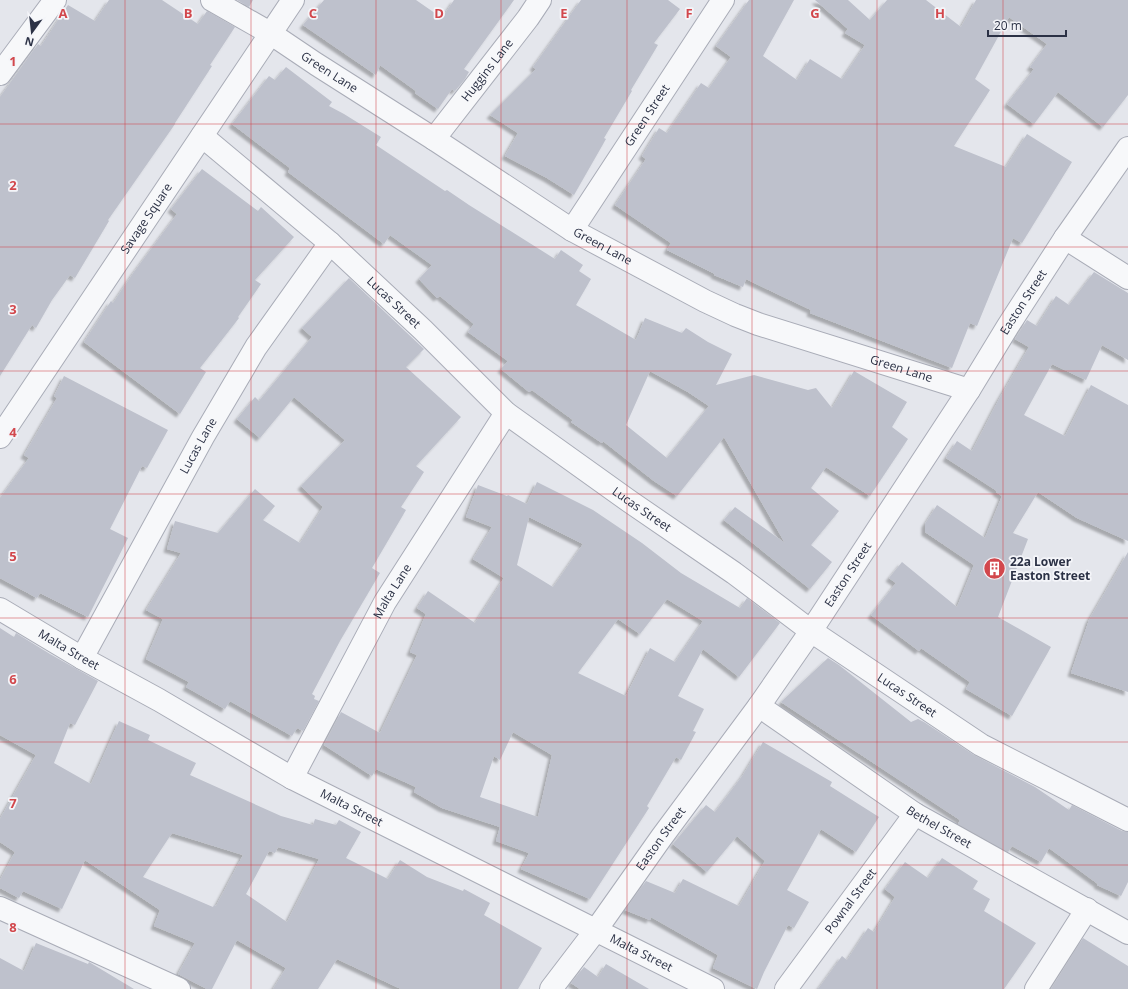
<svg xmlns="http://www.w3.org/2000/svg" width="1128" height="989" font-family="'Open Sans',sans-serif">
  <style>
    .building { fill: #bec1cc; fill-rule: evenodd; filter: url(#shadow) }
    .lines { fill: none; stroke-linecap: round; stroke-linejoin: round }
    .minor-casing { stroke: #a9acb7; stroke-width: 24 }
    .minor { stroke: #f7f8fa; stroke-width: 22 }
    .grid { fill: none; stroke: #d2474c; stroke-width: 1; stroke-opacity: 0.55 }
    .labels { text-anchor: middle; stroke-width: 3.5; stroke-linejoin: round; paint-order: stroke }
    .street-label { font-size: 12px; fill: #2b3145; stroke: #f4f5f9 }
    .poi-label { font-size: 12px; font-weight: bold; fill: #2b3145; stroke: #f4f5f9; text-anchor: start }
    .grid-label { font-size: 13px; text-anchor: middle; font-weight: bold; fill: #d2474c; stroke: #f4f5f9; stroke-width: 3.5; stroke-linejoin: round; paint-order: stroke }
  </style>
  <defs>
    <filter id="shadow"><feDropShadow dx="-3.5" dy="3.5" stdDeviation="1" flood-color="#0004"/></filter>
  </defs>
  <rect width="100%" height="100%" fill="#e4e6ec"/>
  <!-- building -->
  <g class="building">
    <polygon points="109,0 162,0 198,24 207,11 235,27 210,65 212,66 175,123 175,124 108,220 109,221 75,278 70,275 52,300 36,328 32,325 0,376 0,97 38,44 41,46 68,5 95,21"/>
    <polygon points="237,0 253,0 249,7"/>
    <polygon points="324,0 416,0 442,18 454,0 514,0 464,69 469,72 465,79 455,91 452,89 438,109 415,93 416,91 380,65 376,75 303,25"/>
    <polygon points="581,0 668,0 680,9 654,43 658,45 631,90 632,91 604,138 606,139 574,195 547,178 505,156 518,133 490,115 536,69 533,67"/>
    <polygon points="749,0 794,0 763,56 797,80 810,59 842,79 865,45 845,33 848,29 815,0 848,0 870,20 887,0 926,0 961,27 976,0 1128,0 1128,95 1103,127 1058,92 1034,124 1007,104 1034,69 1030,67 1047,44 1009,17 975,79 990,90 954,146 1006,167 1027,134 1072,162 1022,243 1013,238 977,326 970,323 952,368 810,313 811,310 746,279 743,287 714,275 715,274 667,250 671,243 615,205 646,159 642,156 659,128 667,133 701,83 709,88 731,57 716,46"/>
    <path d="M 286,67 L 332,102 L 329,106 L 344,114 L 381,137 L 376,145 L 445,191 L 447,190 L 469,205 L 555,259 L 561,250 L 583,265 L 579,271 L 591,279 L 576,305 L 636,340 L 645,318 L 682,333 L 686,328 L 708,342 L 732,354 L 716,385 L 754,375 L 808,390 L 816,388 L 832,408 L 854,371 L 907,402 L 892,427 L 908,439 L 870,496 L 826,467 L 811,488 L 839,511 L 811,545 L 832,562 L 810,589 L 724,520 L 735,507 L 785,543 L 724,437 L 677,496 L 654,481 L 603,441 L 602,443 L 571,422 L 573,420 L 532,390 L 529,392 L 501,369 L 508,361 L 468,332 L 474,324 L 440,296 L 437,298 L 419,279 L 432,265 L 390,235 L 384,244 L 288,172 L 290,168 L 232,124 L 269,76 L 275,80 ZM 650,371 L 688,392 L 709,406 L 667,458 L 626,425 Z"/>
    <polygon points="202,169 258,211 261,207 294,237 255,280 261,284 238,317 239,318 200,368 206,372 180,414 84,342 111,301 113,303 134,272 177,214 171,209"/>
    <polygon points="1094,272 1128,293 1128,360 1102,345 1086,380 1052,364 1024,415 1065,436 1091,385 1128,405 1128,541 1077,518 1038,492 1013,533 1028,539 998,617 1051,647 1012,716 966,689 970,682 921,648 919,651 871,615 896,583 889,578 902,562 957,607 974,565 925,532 925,524 937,505 985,538 1002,496 996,492 997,491 946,458 957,441 972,451 998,401 1029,347 1015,339 1027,320 1037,326 1056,296 1069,305"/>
    <polygon points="349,278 424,349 406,367 461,417 416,466 424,472 401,507 406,510 372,568 380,573 340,641 312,694 315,696 314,699 319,701 303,731 297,728 292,736 230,701 225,709 186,687 189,682 146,659 163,619 146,610 181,553 167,549 175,521 218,533 255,489 275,506 263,520 300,543 323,507 301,486 345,440 294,397 260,438 237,419 255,397 259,401 312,337 302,328"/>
    <polygon points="64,376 168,430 147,468 142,466 110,529 128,538 88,617 40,593 37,598 0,578 0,498 29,458 24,455 57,398 54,396"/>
    <path d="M 537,482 L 593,510 L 642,543 L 681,573 L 740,608 L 747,598 L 780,623 L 739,677 L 703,649 L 678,696 L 704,709 L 693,731 L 696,732 L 681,760 L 676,757 L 647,806 L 649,808 L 590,899 L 521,869 L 529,853 L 496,841 L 500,827 L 442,808 L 414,792 L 416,787 L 376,769 L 372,776 L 324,745 L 341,712 L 380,733 L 417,655 L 410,652 L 426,614 L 417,608 L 428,591 L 475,623 L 504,578 L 473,559 L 492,527 L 466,517 L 478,485 L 507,496 L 508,495 L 527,504 ZM 529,517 L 583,544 L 553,587 L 517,565 ZM 667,599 L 703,621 L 675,662 L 650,648 L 626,696 L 578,673 L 618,619 L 640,634 ZM 513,732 L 552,755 L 538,817 L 480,797 L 494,756 L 500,760 Z"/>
    <polygon points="1128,552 1128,692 1071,673 1089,620"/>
    <path d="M 0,628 L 14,637 L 16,633 L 50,654 L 98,681 L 75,725 L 70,723 L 54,763 L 91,784 L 119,721 L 150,735 L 148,740 L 196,763 L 190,775 L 281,816 L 313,825 L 315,819 L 336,825 L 339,820 L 361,832 L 346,858 L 388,879 L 400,860 L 427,877 L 463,891 L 464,889 L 490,903 L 484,915 L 542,948 L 518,989 L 401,989 L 337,959 L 318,989 L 273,989 L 286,968 L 237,940 L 212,989 L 207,989 L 178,974 L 195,943 L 154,926 L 160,910 L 85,860 L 62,909 L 23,891 L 19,898 L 0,888 L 0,880 L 15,852 L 0,842 L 0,819 L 36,755 L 0,735 ZM 172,833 L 243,855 L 216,906 L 214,905 L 213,907 L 143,877 ZM 278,847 L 319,859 L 287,922 L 246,894 L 269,851 L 275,853 Z"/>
    <polygon points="828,658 839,665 911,722 918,719 924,722 974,755 1035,787 1069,810 1072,805 1122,831 1128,832 1128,882 1121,896 1097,885 1098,884 1049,848 1041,862 1012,846 1008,852 958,824 960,820 781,702"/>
    <polygon points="763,742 832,782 830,786 879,817 856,852 821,829 787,890 809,902 794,928 788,925 764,972 757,989 713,968 718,955 651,917 650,920 625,910 646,881 675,893 683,879 739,906 765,861 737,836 707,872 673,844 706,805 715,812 743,775"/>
    <polygon points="942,858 978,881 973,889 990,899 984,911 1036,943 1004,989 818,989 842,956 847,960 868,928 874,932 895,897 885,889 905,862 928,878"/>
    <polygon points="1083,938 1128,966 1128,989 1051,989"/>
    <polygon points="36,943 88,964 89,962 134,989 0,989 0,958 24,971"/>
    <polygon points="606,964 649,989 580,989 571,983 584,967 598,977"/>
  </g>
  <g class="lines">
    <defs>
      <g id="minor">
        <path id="s1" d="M 212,0 L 270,33 L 316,64 L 434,139 L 572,230 L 705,301 L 735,315 L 758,324 L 969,390"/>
        <polyline points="0,74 55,0"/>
        <path id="s2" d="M 202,136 L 330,243 L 423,330 L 506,413 L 629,501 L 734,573 L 811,631 L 981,745 L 1128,820"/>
        <path id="s3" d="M 434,139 L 528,18 L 540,0"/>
        <path id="s4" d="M 572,230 L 723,0"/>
        <polyline points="1065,238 1128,278"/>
        <path id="s5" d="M 0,437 L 293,0"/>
        <path id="s6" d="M 0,609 L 82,658 L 159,700 L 292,778 L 713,989"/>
        <path id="s7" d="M 82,658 L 203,437 L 256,347 L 330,243"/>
        <path id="s8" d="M 759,706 L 915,814 L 1128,933"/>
        <path id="s9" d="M 292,778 L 385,602 L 506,413"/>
        <polyline points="0,908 179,989"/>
        <path id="s10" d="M 551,989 L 596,930 L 661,838 L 759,706 L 811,631 L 969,390 L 1008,326 L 1065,238 L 1128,148"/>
        <path id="s11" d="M 786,989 L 915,814"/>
        <polyline points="1036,989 1087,909"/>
      </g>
    </defs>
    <!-- minor casing -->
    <use href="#minor" class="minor-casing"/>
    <!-- minor -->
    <use href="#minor" class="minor"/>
  </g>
  <!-- grid -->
  <path class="grid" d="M 125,0 L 125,989M 251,0 L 251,989M 376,0 L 376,989M 501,0 L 501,989M 627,0 L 627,989M 752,0 L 752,989M 877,0 L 877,989M 1003,0 L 1003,989M 0,124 L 1128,124M 0,247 L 1128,247M 0,371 L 1128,371M 0,494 L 1128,494M 0,618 L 1128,618M 0,742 L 1128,742M 0,865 L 1128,865"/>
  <!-- icons -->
  <defs>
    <symbol id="building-disc" viewBox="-11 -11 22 22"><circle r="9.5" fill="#d2474c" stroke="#f4f5f9"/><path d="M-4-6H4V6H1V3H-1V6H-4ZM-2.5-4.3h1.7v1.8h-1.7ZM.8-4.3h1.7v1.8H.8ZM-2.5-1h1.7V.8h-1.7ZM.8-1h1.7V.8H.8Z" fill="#fff"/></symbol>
  </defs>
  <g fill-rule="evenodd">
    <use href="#building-disc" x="982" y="556" width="25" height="25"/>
  </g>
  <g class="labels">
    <!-- street labels -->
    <g class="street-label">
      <text dy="4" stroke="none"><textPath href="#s3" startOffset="87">Huggins Lane</textPath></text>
      <text dy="4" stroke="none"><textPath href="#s1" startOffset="138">Green Lane</textPath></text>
      <text dy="4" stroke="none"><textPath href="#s4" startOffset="137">Green Street</textPath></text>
      <text dy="4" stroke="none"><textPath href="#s5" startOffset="263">Savage Square</textPath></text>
      <text dy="4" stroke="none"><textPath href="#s1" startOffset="462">Green Lane</textPath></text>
      <text dy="4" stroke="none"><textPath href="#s10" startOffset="834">Easton Street</textPath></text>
      <text dy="4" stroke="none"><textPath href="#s2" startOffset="254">Lucas Street</textPath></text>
      <text dy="4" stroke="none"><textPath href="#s1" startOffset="786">Green Lane</textPath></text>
      <text dy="4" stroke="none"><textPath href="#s7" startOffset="242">Lucas Lane</textPath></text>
      <text dy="4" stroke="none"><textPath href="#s2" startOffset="578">Lucas Street</textPath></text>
      <text dy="4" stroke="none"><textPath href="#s10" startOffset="510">Easton Street</textPath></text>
      <text dy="4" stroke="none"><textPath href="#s9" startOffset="212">Malta Lane</textPath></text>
      <text dy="4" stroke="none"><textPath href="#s6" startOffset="80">Malta Street</textPath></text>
      <text dy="4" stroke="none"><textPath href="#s2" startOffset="902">Lucas Street</textPath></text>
      <text dy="4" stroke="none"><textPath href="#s6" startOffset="404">Malta Street</textPath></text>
      <text dy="4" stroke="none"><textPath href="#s8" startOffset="217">Bethel Street</textPath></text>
      <text dy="4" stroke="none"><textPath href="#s10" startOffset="186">Easton Street</textPath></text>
      <text dy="4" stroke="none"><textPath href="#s11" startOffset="109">Pownal Street</textPath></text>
      <text dy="4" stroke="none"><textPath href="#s6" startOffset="728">Malta Street</textPath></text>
    </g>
    <!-- poi labels -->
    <g class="poi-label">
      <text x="1010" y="566">22a Lower<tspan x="1010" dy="14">Easton Street</tspan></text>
    </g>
  </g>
  <g class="grid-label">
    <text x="63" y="18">A</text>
    <text x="188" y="18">B</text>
    <text x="313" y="18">C</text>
    <text x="439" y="18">D</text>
    <text x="564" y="18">E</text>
    <text x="689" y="18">F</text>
    <text x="815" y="18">G</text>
    <text x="940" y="18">H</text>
    <text x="13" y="66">1</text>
    <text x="13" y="190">2</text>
    <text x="13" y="314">3</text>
    <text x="13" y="437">4</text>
    <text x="13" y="561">5</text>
    <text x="13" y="684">6</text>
    <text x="13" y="808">7</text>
    <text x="13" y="932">8</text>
  </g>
  <!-- north arrow -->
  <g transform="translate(32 32) rotate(195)" stroke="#f4f5f9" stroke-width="3" paint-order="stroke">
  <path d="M0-3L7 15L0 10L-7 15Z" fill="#2b3145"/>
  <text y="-6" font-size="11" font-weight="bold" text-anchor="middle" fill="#2b3145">N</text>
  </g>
  <!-- scale -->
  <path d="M988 30v6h78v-6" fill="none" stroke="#2b3145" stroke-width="2"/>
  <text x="994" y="30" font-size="12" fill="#2b3145" stroke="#f4f5f9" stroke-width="3" paint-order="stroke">20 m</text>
</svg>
